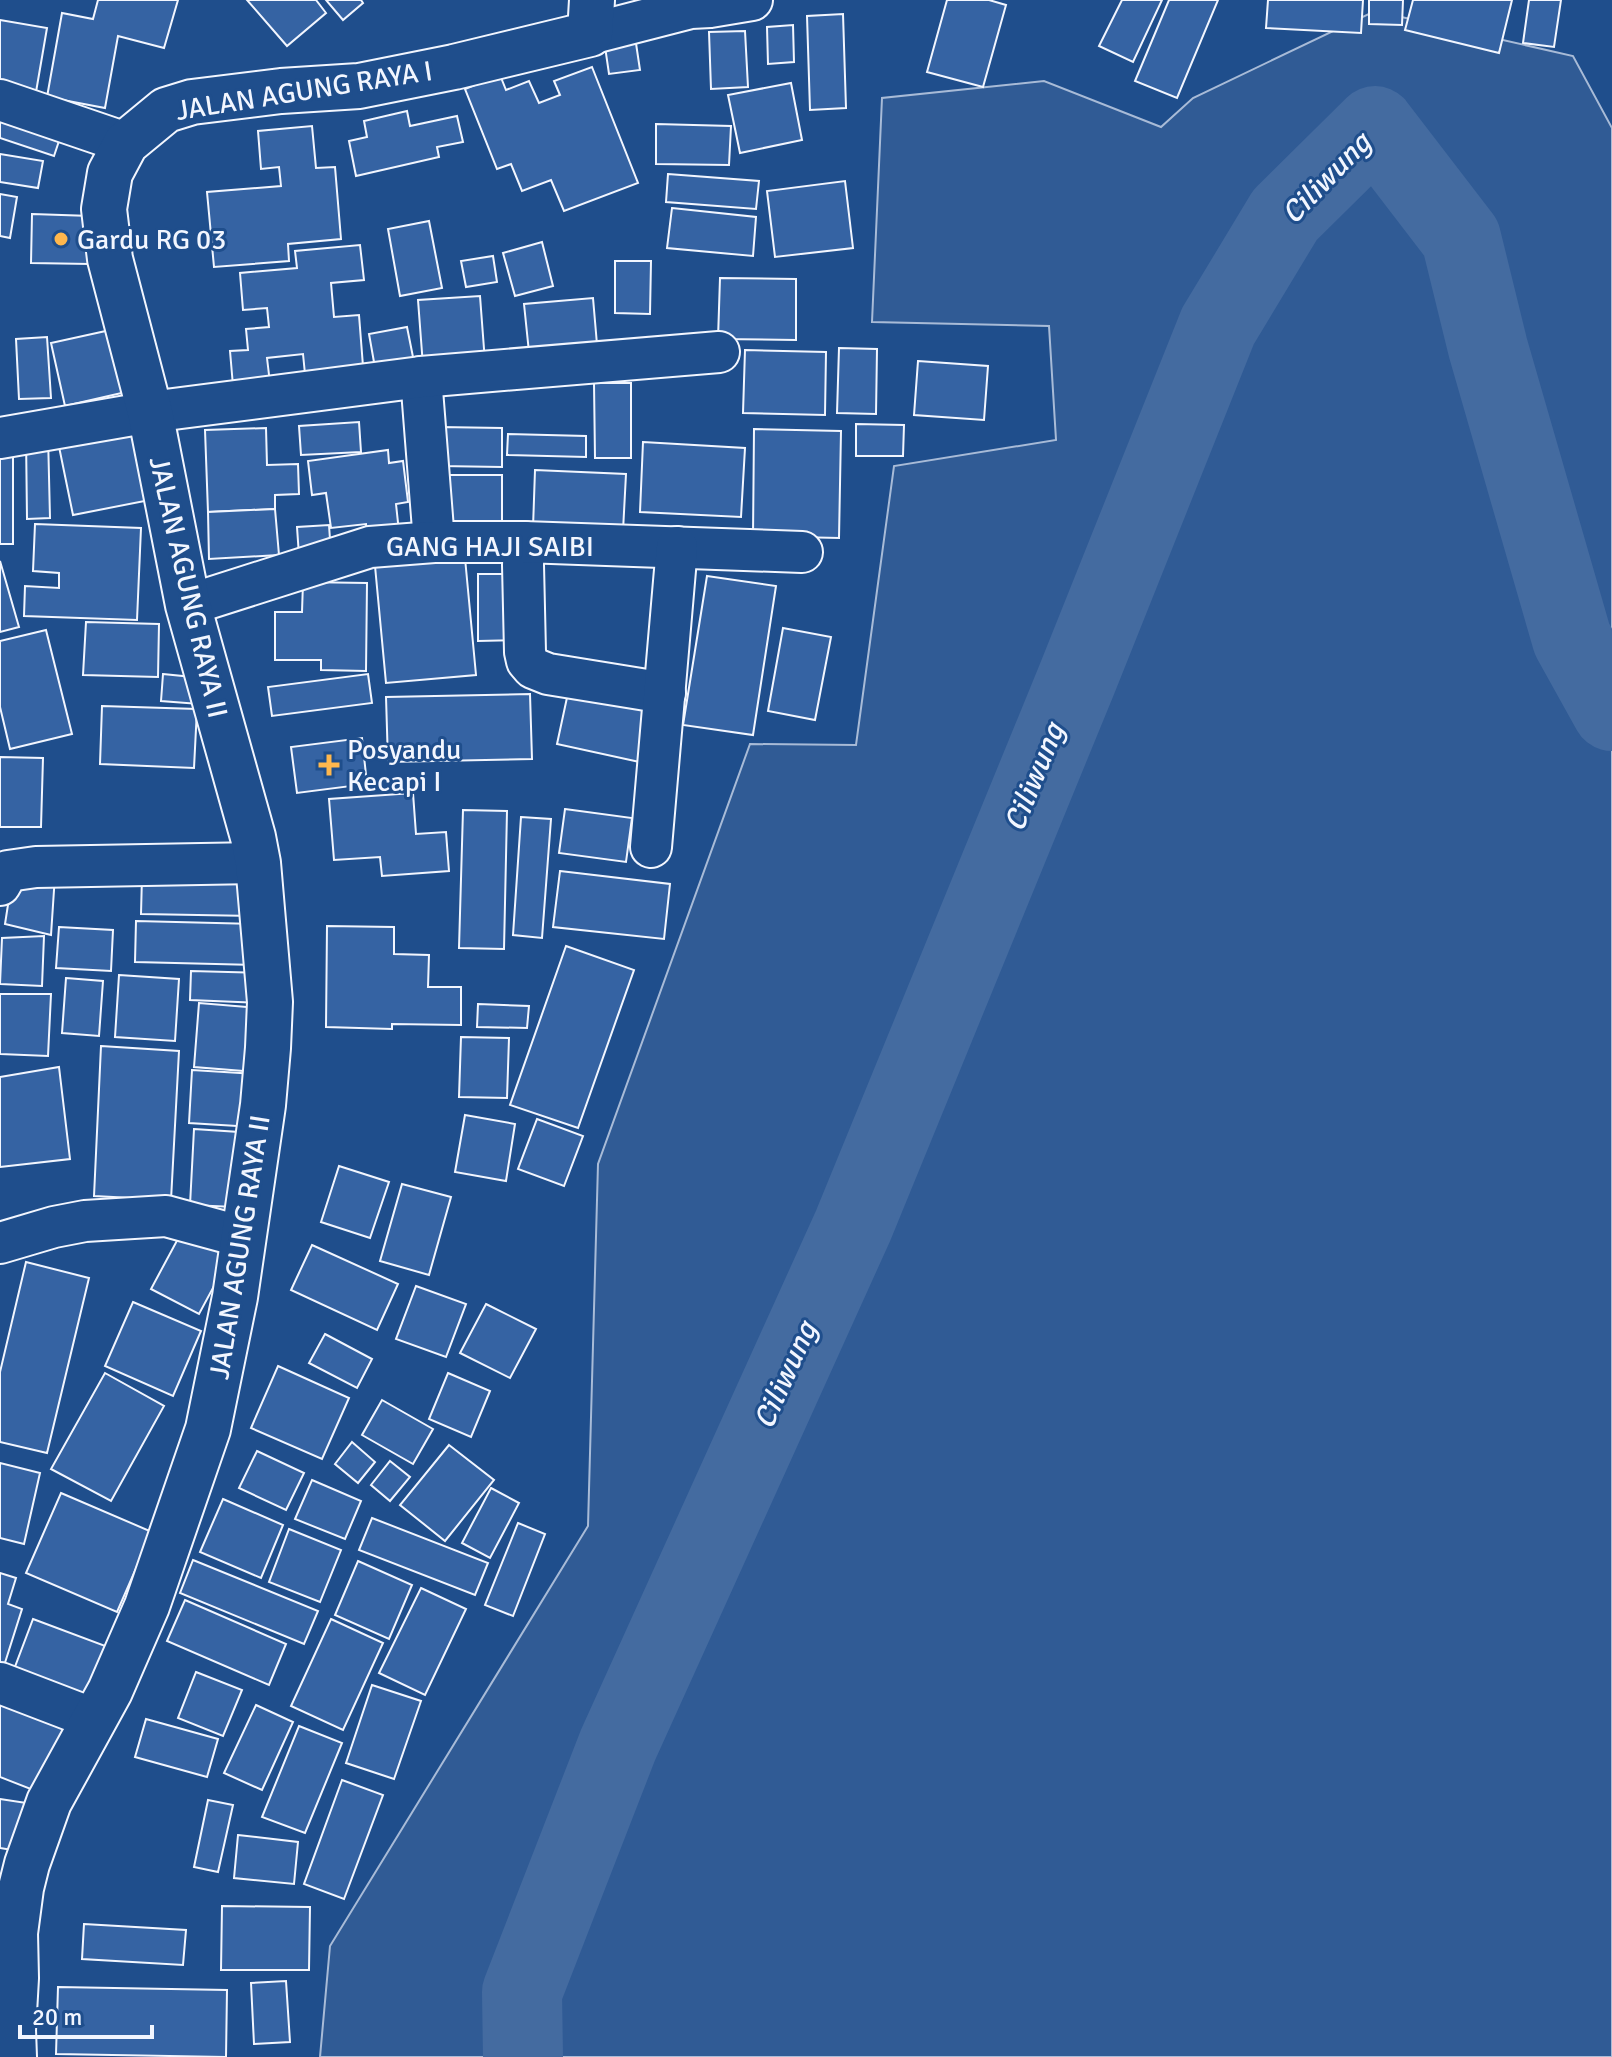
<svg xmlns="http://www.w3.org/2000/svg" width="1612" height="2057" font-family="Signika,sans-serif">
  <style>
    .green { fill: #305b95; stroke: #a8bbd7; stroke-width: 2 }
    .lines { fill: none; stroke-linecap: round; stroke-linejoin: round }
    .river { stroke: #446ba0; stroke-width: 80 }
    .building { fill: #3563a3; stroke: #f2f6ff; stroke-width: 2 }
    .street-casing { stroke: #f2f6ff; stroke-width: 44 }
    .secondary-casing { stroke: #f2f6ff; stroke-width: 48 }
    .street { stroke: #1f4e8c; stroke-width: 40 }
    .secondary { stroke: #1f4e8c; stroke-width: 44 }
    .poi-dot { fill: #ffb74d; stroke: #1f4e8c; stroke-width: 3 }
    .labels { text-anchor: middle; stroke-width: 6; stroke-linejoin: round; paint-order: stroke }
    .street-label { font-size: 28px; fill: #f2f6ff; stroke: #1f4e8c }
    .poi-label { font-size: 28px; fill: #f2f6ff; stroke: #1f4e8c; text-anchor: start }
    .water-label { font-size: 30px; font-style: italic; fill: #f2f6ff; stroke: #1f4e8c }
  </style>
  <rect width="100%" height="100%" fill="#1f4e8c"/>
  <!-- green -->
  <polygon class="green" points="1375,11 1573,56 1612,128 1612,2057 320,2057 330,1946 588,1526 598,1164 750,744 856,745 894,466 1056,440 1049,326 872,322 882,98 1044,81 1161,127 1193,98"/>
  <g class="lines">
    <!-- river -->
    <polyline class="river" points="523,2057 522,1992 618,1745 853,1226 1077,679 1218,326 1285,215 1375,126 1461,238 1488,348 1572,639 1612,711"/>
  </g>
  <!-- building -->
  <g class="building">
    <polygon points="98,0 178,0 164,48 118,36 105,108 47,97 62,13 93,19"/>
    <polygon points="247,0 316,0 326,13 287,46"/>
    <polygon points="326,0 361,0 363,3 343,20"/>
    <polygon points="947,0 989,0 1006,5 983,87 927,72"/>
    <polygon points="1122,0 1162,0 1133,62 1099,46"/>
    <polygon points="1169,0 1218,0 1177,98 1135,81"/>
    <polygon points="1268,0 1363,0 1361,33 1266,28"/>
    <polygon points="1369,0 1403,0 1402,25 1369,24"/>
    <polygon points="1413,0 1512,0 1499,53 1405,30"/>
    <polygon points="1529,0 1561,0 1554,47 1523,43"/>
    <polygon points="843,14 846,108 810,110 807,16"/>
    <polygon points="0,20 47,28 36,92 0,86"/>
    <polygon points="793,25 794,62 768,64 767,27"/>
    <polygon points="634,30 640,70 609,74 603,33"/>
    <polygon points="745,31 748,87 711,89 709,32"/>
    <polygon points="592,67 638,183 564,211 551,180 522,191 511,164 497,169 465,89 500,75 506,90 529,81 539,103 560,95 554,81"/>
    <polygon points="791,83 802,140 740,153 728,95"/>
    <polygon points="407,111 410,126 457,116 463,142 437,147 439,157 356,176 349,141 367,137 364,121"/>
    <polygon points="0,113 62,132 54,156 0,138"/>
    <polygon points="656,124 731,126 729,165 656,164"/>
    <polygon points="312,126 316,168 335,167 341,239 288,244 289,261 214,267 207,192 281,186 279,167 261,169 258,131"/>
    <polygon points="0,154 43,161 38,188 0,182"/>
    <polygon points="668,174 759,181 756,209 666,202"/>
    <polygon points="845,181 853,248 775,257 767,191"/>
    <polygon points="0,194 17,197 10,238 0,236"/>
    <polygon points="672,208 756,217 753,256 667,248"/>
    <polygon points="32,214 91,216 90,264 31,263"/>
    <polygon points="429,221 442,288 400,296 388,229"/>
    <polygon points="542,242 553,286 515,296 503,253"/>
    <polygon points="360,245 364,280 331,283 334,317 359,315 364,379 306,384 303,354 267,358 270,383 233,386 230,351 248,350 246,329 269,327 267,308 243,310 240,273 297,268 295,251"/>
    <polygon points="493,256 497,282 466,287 461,261"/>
    <polygon points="615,261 651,261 650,314 615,313"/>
    <polygon points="720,278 796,279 796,340 718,339"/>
    <polygon points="480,296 485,362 423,366 418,300"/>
    <polygon points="593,298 598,356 530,362 524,304"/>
    <polygon points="124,327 139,389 65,406 51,343"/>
    <polygon points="407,327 416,372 377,379 369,334"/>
    <polygon points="47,337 51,398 19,399 16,339"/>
    <polygon points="839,348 877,349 876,414 837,413"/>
    <polygon points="745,350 826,352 825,415 743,413"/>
    <polygon points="918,361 988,366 984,420 914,415"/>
    <polygon points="594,383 631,383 631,458 595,458"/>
    <polygon points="143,415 160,498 73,515 56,432"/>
    <polygon points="359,422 361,452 301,455 299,426"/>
    <polygon points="856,424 904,425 903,456 856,456"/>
    <polygon points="440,427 502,428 502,467 440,466"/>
    <polygon points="266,428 267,465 298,464 299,494 275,495 275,509 208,512 205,430"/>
    <polygon points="754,429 841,431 839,538 753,536"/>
    <polygon points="508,434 586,436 586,457 507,455"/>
    <polygon points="48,435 50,518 27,519 26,436"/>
    <polygon points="643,442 745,448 741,517 640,512"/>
    <polygon points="388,450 389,463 403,461 408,502 396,504 399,532 367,536 366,524 331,528 326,493 312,495 308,461"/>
    <rect x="0" y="453" width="13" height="91"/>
    <polygon points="535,470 626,474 623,531 533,528"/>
    <rect x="443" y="475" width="59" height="53"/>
    <polygon points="275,509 279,555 209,559 208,512"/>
    <polygon points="35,524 141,528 137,620 24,616 25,586 59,588 59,573 33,571"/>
    <polygon points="329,525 331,554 299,556 297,527"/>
    <polygon points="465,558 476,675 386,683 375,566"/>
    <polygon points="0,561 19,627 0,632"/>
    <polygon points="478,574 515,574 515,640 478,641"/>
    <polygon points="707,576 776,586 753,735 683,725"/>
    <polygon points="303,582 367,583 366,671 321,670 321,660 275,660 275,612 302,612"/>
    <polygon points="86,622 159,624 158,677 83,675"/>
    <polygon points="783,628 831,637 815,720 768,711"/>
    <polygon points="46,630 72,734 10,749 0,707 0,641"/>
    <polygon points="163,674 202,678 199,704 161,701"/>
    <polygon points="368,674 372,703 272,716 268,687"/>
    <polygon points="571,679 658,698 644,763 557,744"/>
    <polygon points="530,694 532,759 388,762 386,697"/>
    <polygon points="102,706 197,709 194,768 100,764"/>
    <polygon points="362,738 367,784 297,793 291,747"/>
    <polygon points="0,757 43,758 41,827 0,827"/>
    <polygon points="413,793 416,834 446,832 449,871 382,876 380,857 334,860 329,799"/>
    <polygon points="565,809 632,818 626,862 559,853"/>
    <polygon points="463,810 507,811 504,949 459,948"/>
    <polygon points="521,817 551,819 542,938 513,935"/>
    <polygon points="560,871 670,884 664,939 553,927"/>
    <polygon points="55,875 51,935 5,924 12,879"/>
    <polygon points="142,876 255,878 254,916 141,914"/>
    <polygon points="136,921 259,924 259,965 135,962"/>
    <polygon points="327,926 394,927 394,954 429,955 428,987 461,987 461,1025 392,1024 392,1029 326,1027"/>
    <polygon points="59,927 113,930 111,971 56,968"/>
    <polygon points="44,936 42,986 0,984 2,938"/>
    <polygon points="566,946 634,970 578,1128 510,1105"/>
    <polygon points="191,971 262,973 261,1003 190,1000"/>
    <polygon points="119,975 179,979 175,1041 115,1037"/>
    <polygon points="66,978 103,981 99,1036 62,1033"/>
    <polygon points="0,994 51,994 48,1056 0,1054"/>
    <polygon points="199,1003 260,1008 256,1072 194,1067"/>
    <polygon points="478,1004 529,1006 527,1028 477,1027"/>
    <polygon points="461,1037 509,1038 507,1098 459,1097"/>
    <polygon points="101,1046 179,1051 171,1200 94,1196"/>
    <polygon points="59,1067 70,1159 0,1167 0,1077"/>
    <polygon points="192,1070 256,1074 253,1127 189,1123"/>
    <polygon points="465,1115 515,1124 506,1181 455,1172"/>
    <polygon points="537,1119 583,1136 564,1186 518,1169"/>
    <polygon points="194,1129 239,1132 235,1207 190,1205"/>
    <polygon points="339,1166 389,1182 370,1238 321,1222"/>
    <polygon points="402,1184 451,1197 429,1275 380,1261"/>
    <polygon points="187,1222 235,1247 199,1314 151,1289"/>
    <polygon points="312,1245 398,1284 377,1330 291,1290"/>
    <polygon points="26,1262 89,1278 47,1453 0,1442 0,1372"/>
    <polygon points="416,1286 466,1304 446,1357 396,1339"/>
    <polygon points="133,1302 201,1331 173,1396 105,1366"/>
    <polygon points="486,1304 536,1329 510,1378 460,1353"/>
    <polygon points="325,1334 372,1359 357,1388 309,1363"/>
    <polygon points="278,1366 349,1398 322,1459 251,1428"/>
    <polygon points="105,1373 164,1406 111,1501 51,1469"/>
    <polygon points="448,1373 490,1391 471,1437 429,1419"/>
    <polygon points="382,1400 433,1429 413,1464 362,1435"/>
    <polygon points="352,1442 375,1462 358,1483 335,1464"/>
    <polygon points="449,1445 494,1480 445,1541 400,1505"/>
    <polygon points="257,1451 304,1473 286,1510 239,1488"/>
    <polygon points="390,1461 410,1477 390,1501 371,1485"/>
    <polygon points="0,1463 40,1473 24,1544 0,1538"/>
    <polygon points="312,1480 361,1501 345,1539 295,1519"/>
    <polygon points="491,1488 519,1503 490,1558 462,1543"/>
    <polygon points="61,1493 152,1532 117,1612 26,1573"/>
    <polygon points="223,1499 283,1525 261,1578 200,1552"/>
    <polygon points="372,1518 488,1563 475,1595 359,1550"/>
    <polygon points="518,1523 545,1534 513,1616 485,1605"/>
    <polygon points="289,1529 341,1550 320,1602 269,1582"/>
    <polygon points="193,1560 318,1611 304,1644 180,1593"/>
    <polygon points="358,1561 412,1585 389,1639 335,1615"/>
    <polygon points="0,1573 16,1578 8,1604 22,1609 3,1669 0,1668"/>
    <polygon points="421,1588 466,1609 425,1695 379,1673"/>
    <polygon points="185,1600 286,1644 269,1685 167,1641"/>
    <polygon points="33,1619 108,1647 84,1709 10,1680"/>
    <polygon points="331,1619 383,1643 343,1730 291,1706"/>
    <polygon points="196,1672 242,1690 223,1736 178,1718"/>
    <polygon points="372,1685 421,1701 394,1779 346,1763"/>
    <polygon points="0,1688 76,1717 46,1795 0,1777"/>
    <polygon points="256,1705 293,1722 262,1790 224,1773"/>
    <polygon points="146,1719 218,1739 207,1777 135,1757"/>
    <polygon points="299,1726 342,1743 305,1833 262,1817"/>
    <polygon points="342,1780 383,1795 344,1899 304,1884"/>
    <polygon points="0,1799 46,1806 24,1852 0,1848"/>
    <polygon points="208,1800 233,1805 218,1872 194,1867"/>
    <polygon points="238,1835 298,1842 294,1884 234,1878"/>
    <polygon points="222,1906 310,1907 309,1970 221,1970"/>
    <polygon points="84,1924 186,1930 183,1965 82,1959"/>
    <polygon points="286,1981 290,2042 254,2044 251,1983"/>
    <polygon points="58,1987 227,1990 226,2057 56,2054"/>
  </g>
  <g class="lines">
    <defs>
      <g id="street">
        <polyline points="590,34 691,8 710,7 752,0"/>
        <polyline points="0,100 126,143"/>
        <polyline points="421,377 434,542"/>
        <polyline points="0,438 150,412 421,377 719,352"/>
        <polyline points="524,542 523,565 525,652 527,661 533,668 548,674 665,693"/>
        <polyline points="188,605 370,547 434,542 524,542 802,552"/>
        <polyline points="651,847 677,547"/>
        <polyline points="0,885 8,871 36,867 258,863"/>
        <polyline points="0,1243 54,1227 85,1221 166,1216 243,1237"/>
        <polyline points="0,1683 94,1719"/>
      </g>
      <polyline id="secondary" points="14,2057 13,2030 16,1978 15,1933 21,1888 27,1864 49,1802 110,1691 147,1606 208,1429 235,1297 263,1105 268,1048 270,1002 258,863 253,837 188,605 150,412 110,259 104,209 110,173 126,143 166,110 192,102 281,91 359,86 454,67 590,34 592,0"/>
    </defs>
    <!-- street casing -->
    <use href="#street" class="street-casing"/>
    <!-- secondary casing -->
    <use href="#secondary" class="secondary-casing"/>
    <!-- street -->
    <use href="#street" class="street"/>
    <!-- secondary -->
    <use href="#secondary" class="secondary"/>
  </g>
  <!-- markers -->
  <g class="poi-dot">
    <circle cx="61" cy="239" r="8"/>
    <path d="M325 753h8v8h8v8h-8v8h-8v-8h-8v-8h8z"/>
  </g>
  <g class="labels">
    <!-- street labels -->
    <g class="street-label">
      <text transform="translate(304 90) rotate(-9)" y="10">JALAN AGUNG RAYA I</text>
      <text x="490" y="556">GANG HAJI SAIBI</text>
      <text transform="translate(189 587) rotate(77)" y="10">JALAN AGUNG RAYA II</text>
      <text transform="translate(239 1247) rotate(-81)" y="10">JALAN AGUNG RAYA II</text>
    </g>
    <!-- poi labels -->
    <g class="poi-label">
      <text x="77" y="249">Gardu RG 03</text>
      <text x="347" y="759">Posyandu<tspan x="347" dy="32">Kecapi I</tspan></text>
    </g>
    <!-- water labels -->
    <g class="water-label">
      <text transform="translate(1326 178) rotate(-46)" y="10">Ciliwung</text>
      <text transform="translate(1034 777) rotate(-68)" y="10">Ciliwung</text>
      <text transform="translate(785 1375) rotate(-66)" y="10">Ciliwung</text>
    </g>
  </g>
  <!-- scale -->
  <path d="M20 2025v12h132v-12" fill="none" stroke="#f2f6ff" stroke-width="4"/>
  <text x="32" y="2025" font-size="24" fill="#f2f6ff" stroke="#1f4e8c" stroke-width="6" paint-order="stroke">20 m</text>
</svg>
